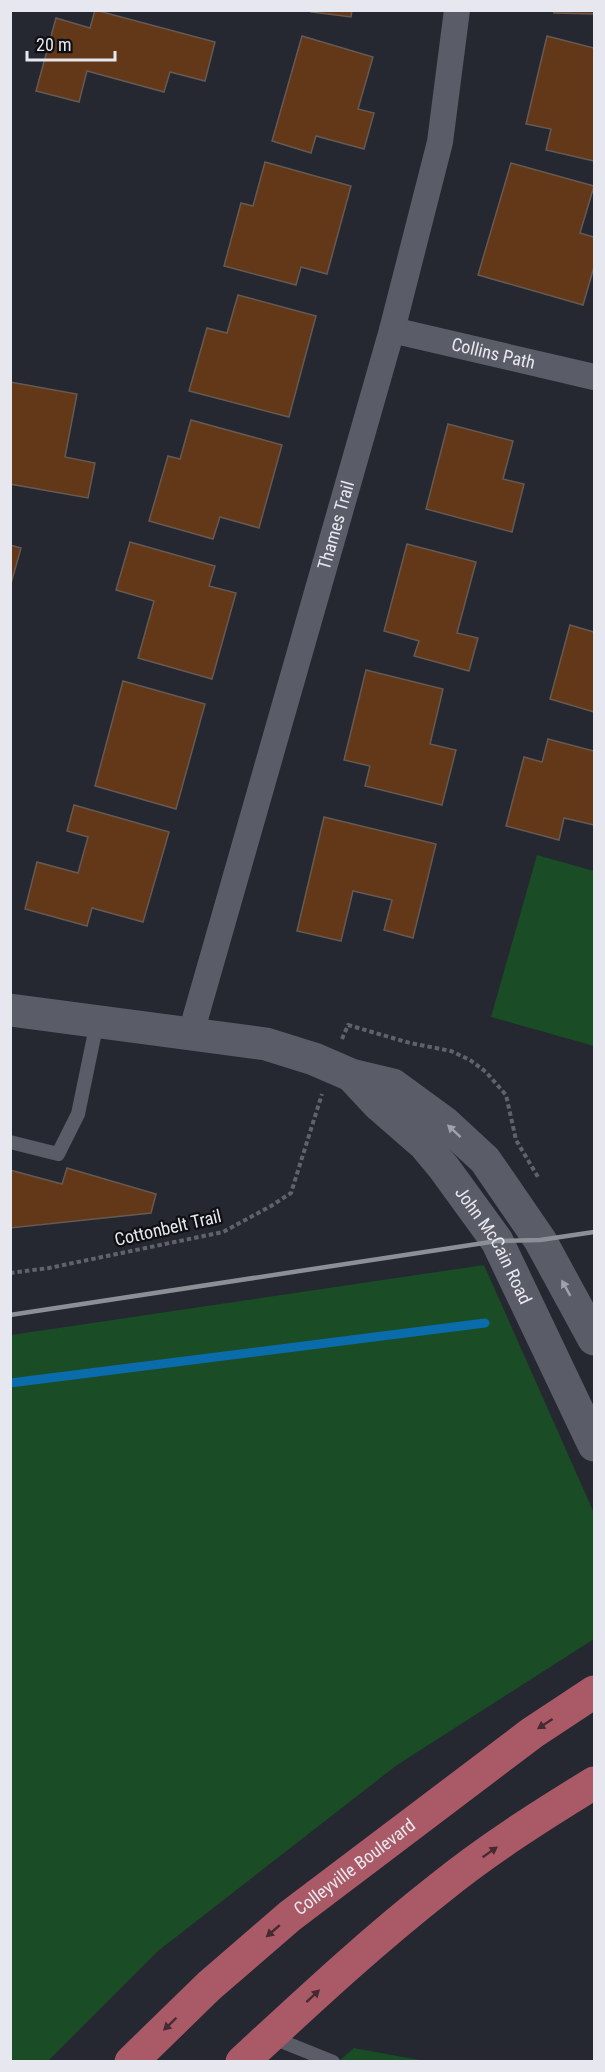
<svg xmlns="http://www.w3.org/2000/svg" width="605" height="2072" font-family="'Roboto Condensed',sans-serif">
  <style>
    .green { fill: #1a4c26 }
    .lines { fill: none; stroke-linecap: round; stroke-linejoin: round }
    .stream { stroke: #0a6caa; stroke-width: 9 }
    .building { fill: #633819; stroke: #655a53; stroke-width: 1.5 }
    .path { stroke: #60626b; stroke-width: 4; stroke-dasharray: 4.5 3; stroke-linecap: butt }
    .lane { stroke: #5a5c67; stroke-width: 14 }
    .street { stroke: #5a5c67; stroke-width: 26 }
    .secondary { stroke: #5a5c67; stroke-width: 33 }
    .primary { stroke: #aa5a67; stroke-width: 33 }
    .rail { stroke: #8d8f97; stroke-width: 4.5 }
    .oneway { fill: #a0a2ab }
    .oneway2 { fill: #452a31 }
    .labels { text-anchor: middle; stroke-width: 4.5; stroke-linejoin: round; paint-order: stroke }
    .street-label { font-size: 18px; fill: #e7e8ef; stroke: #0f1014 }
  </style>
  <rect width="100%" height="100%" fill="#252731"/>
  <!-- green -->
  <g class="green">
    <polygon points="537,855 594,871 594,1046 491,1017"/>
    <polygon points="484,1265 594,1513 594,1639 397,1765 158,1951 48,2061 11,2061 11,1335"/>
    <polygon points="354,2048 425,2061 338,2062"/>
  </g>
  <g class="lines">
    <!-- stream -->
    <polyline class="stream" points="10,1383 485,1323"/>
  </g>
  <!-- building -->
  <g class="building">
    <polygon points="95,10 215,42 205,81 170,72 164,92 87,71 79,102 36,91 56,18 90,28"/>
    <polygon points="312,10 352,10 351,17 311,12"/>
    <polygon points="554,10 594,10 594,14 554,13"/>
    <polygon points="302,36 373,57 358,109 374,113 364,149 316,136 311,153 272,141"/>
    <polygon points="547,36 594,48 594,161 546,150 551,129 526,124"/>
    <polygon points="265,162 351,186 327,274 301,267 296,285 224,266 241,203 253,206"/>
    <polygon points="511,163 594,186 580,233 594,237 594,267 583,305 478,275"/>
    <polygon points="238,295 316,316 289,417 189,391 207,328 227,333"/>
    <polygon points="10,382 77,394 65,457 95,463 88,498 10,484"/>
    <polygon points="191,420 282,445 259,528 220,517 213,539 149,521 168,456 180,459"/>
    <polygon points="448,424 513,441 503,479 524,484 512,532 426,509"/>
    <polygon points="130,542 215,566 209,586 236,593 212,679 138,658 154,601 116,590"/>
    <polygon points="407,544 476,562 457,633 478,638 469,671 414,656 419,641 384,631"/>
    <polygon points="10,545 21,548 10,587"/>
    <polygon points="570,625 594,632 594,712 550,699"/>
    <polygon points="366,670 443,689 430,744 456,750 442,805 365,786 370,766 344,760"/>
    <polygon points="123,681 205,704 176,809 95,786"/>
    <polygon points="548,739 594,751 594,825 564,818 559,840 506,826 524,757 542,762"/>
    <polygon points="74,805 169,832 143,922 92,908 87,926 25,909 37,862 78,873 88,837 67,831"/>
    <polygon points="324,817 436,844 413,938 384,930 392,900 353,891 341,941 297,931"/>
    <polygon points="67,1168 156,1194 151,1213 10,1228 10,1170 62,1184"/>
  </g>
  <g class="lines">
    <!-- path -->
    <g class="path">
      <polyline points="342,1039 348,1025 410,1043 451,1051 470,1060 486,1072 506,1095 516,1140 538,1177"/>
      <polyline points="10,1273 49,1268 223,1232 271,1206 291,1193 322,1094"/>
    </g>
    <!-- lane -->
    <g class="lane">
      <polyline points="10,1142 58,1154 78,1114 97,1022"/>
      <polyline points="271,2037 333,2062"/>
    </g>
    <!-- street -->
    <g class="street">
      <path id="s1" d="M 392,330 L 594,377"/>
      <path id="s2" d="M 191,1033 L 392,330 L 440,142 L 457,10"/>
    </g>
    <!-- secondary -->
    <g class="secondary">
      <polyline points="10,1010 266,1044 314,1059 351,1075 393,1085 445,1123 485,1160 540,1240 594,1339"/>
      <path id="s3" d="M 351,1075 L 378,1104 L 424,1144 L 444,1168 L 497,1241 L 594,1445"/>
    </g>
    <!-- primary -->
    <g class="primary">
      <path id="s4" d="M 131,2062 L 209,1986 L 290,1916 L 532,1733 L 594,1692"/>
      <path d="M 242,2062 C 307,2002 371,1942 440,1888 C 488,1849 542,1815 594,1783"/>
    </g>
    <!-- rail -->
    <polyline class="rail" points="10,1315 497,1241 540,1240 594,1232"/>
  </g>
  <!-- one-way arrows -->
  <defs><path id="oneway-solid" d="M-6-.8H1V-3.2L6.5 0L1 3.2V.8H-6Z" transform="scale(1.5)"/></defs>
  <g class="oneway">
    <use href="#oneway-solid" transform="translate(454 1131) rotate(-137)"/>
    <use href="#oneway-solid" transform="translate(566 1288) rotate(-119)"/>
  </g>
  <g class="oneway2">
    <use href="#oneway-solid" transform="translate(545 1724) rotate(147)"/>
    <use href="#oneway-solid" transform="translate(490 1852) rotate(-35)"/>
    <use href="#oneway-solid" transform="translate(273 1931) rotate(139)"/>
    <use href="#oneway-solid" transform="translate(313 1996) rotate(-43)"/>
    <use href="#oneway-solid" transform="translate(170 2024) rotate(136)"/>
  </g>
  <g class="labels">
    <!-- street labels -->
    <g class="street-label">
      <text dy="6" stroke="none"><textPath href="#s1" startOffset="104">Collins Path</textPath></text>
      <text dy="6" stroke="none"><textPath href="#s2" startOffset="528">Thames Trail</textPath></text>
      <text transform="translate(168 1228) rotate(-13)" y="6">Cottonbelt Trail</text>
      <text dy="6" stroke="none"><textPath href="#s3" startOffset="224">John McCain Road</textPath></text>
      <text dy="6" stroke="none"><textPath href="#s4" startOffset="297">Colleyville Boulevard</textPath></text>
    </g>
  </g>
  <!-- border -->
  <rect width="605" height="2072" fill="none" stroke="#e7e8ef" stroke-width="24"/>
  <!-- scale -->
  <path d="M27 51v9h88v-9" fill="none" stroke="#e7e8ef" stroke-width="3"/>
  <text x="36" y="51" font-size="18" fill="#e7e8ef" stroke="#0f1014" stroke-width="4.5" paint-order="stroke">20 m</text>
</svg>
